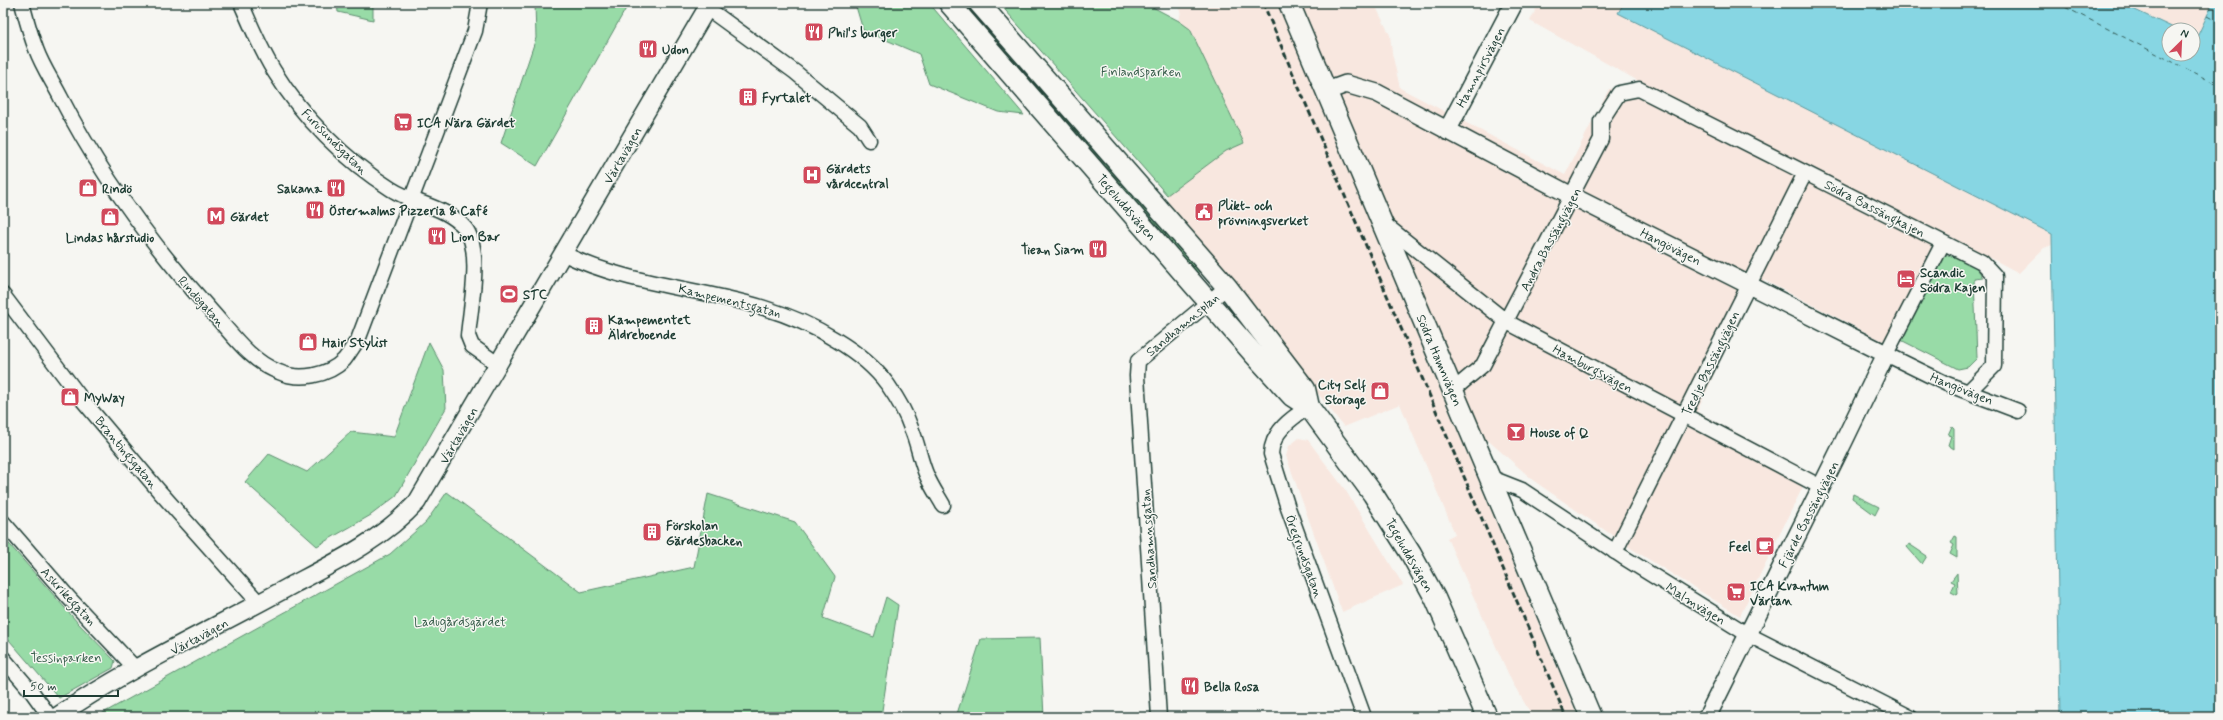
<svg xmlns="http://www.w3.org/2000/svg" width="2223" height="720" font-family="Mynerve,sans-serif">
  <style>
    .built { fill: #f8e7df }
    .green { fill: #98dba7; stroke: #5c8c6e }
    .water { fill: #87d6e3; stroke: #5d999d }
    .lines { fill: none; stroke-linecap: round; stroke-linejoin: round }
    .ferry { stroke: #345c57; stroke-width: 1; stroke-dasharray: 5 4; stroke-linecap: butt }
    .minor-casing { stroke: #1f3d34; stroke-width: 17 }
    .tertiary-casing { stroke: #1f3d34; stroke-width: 20 }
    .secondary-casing { stroke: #1f3d34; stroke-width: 23 }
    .minor { stroke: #f6f6f2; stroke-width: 14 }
    .tertiary { stroke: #f6f6f2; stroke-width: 17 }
    .secondary { stroke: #f6f6f2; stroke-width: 20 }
    .rail { stroke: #1f3d34; stroke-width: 3; stroke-dasharray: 6 3; stroke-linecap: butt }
    .labels { text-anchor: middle; stroke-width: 3; stroke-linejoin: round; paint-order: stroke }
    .poi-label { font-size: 13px; font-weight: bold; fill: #1f3d34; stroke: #f6f6f2; text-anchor: start }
    .street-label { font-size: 13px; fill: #1f3d34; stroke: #f6f6f2 }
    .park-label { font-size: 13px; fill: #375d4b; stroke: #f6f6f2 }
  </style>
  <rect width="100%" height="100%" fill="#f6f6f2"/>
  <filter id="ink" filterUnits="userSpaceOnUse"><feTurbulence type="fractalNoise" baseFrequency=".025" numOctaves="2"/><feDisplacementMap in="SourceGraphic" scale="8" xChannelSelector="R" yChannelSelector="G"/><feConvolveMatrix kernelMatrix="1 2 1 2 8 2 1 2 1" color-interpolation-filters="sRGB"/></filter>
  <g filter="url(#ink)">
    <!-- built -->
    <g class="built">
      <polygon points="1177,3 1277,3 1578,717 1533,717 1512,682 1447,538 1455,534 1400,404 1344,427 1221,269 1168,206 1167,195 1226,151 1244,143 1190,29 1179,21 1181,11"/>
      <polygon points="1295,3 1374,3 1390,35 1392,53 1400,88 1565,175 1609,89 1642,83 1530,21 1539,3 1624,3 1619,13 2052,234 2052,245 2044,248 2019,273 1942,232 1885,342 1764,280 1748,299 1697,412 1810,472 1740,616 1632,549 1534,481 1483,436"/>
      <polygon points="2120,3 2213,3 2197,37 2193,36 2193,30 2178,30"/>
      <polygon points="1299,438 1308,440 1346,491 1403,585 1342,612 1286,456 1289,446"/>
    </g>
    <!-- green -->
    <g class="green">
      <polygon points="337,3 373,3 373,20 338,12"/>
      <polygon points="535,3 629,3 537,166 501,143 536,38"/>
      <polygon points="855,3 929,3 1024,115 998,112 929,84 919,54 863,30"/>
      <polygon points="960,3 971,3 1202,269 1196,274"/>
      <polygon points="999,3 1145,3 1179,21 1190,29 1244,143 1226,151 1167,195"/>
      <path d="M 1943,254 C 1960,258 1975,261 1983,278 L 1974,279 L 1977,358 L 1968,367 L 1958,369 L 1901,340 L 1900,337 Z"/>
      <polygon points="429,342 444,370 446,408 396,496 371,515 317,546 245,482 269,454 307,472 351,432 394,437"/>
      <polygon points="1952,426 1954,428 1954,449 1948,445 1951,436 1948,435"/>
      <polygon points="447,492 581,592 694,567 708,494 795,522 835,577 823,618 874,637 886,597 898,605 881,717 96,717 390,554 426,522"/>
      <polygon points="1853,494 1879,507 1875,515 1852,498"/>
      <polygon points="1955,536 1957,537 1957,558 1950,554 1954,545 1951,543"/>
      <polygon points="3,537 78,623 115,661 113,668 59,698 3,633"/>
      <polygon points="1909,544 1927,556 1922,564 1907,547"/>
      <polygon points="1957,573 1958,594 1957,595 1951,592 1955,583 1951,581"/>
      <polygon points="1040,638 1044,717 956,717 981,639"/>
    </g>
    <!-- water -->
    <polygon class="water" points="1624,3 2120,3 2178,30 2169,30 2169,54 2193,54 2193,36 2197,37 2213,3 2220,3 2220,717 2060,717 2052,234 1618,13"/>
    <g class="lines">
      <!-- ferry -->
      <g class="ferry">
        <polyline points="2057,3 2220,86"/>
        <polyline points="2207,16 2220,23"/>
      </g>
      <defs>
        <g id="minor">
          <path d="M 22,3 C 26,18 30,34 36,49 C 42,66 53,82 61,98 C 101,176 153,246 212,312 C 231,333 251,362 279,372 C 299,381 328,376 344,360 C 349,354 353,346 358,340 L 475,31 L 480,3"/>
          <path d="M 241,3 C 251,26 261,50 274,71 C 303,118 345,160 391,189 C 414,204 446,206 465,228 C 483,250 470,309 468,336 L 472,346 L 499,365"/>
          <polyline points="707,8 795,72 860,126 869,140"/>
          <polyline points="1383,223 1507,322 1821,487"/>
          <polyline points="1943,243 1886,354 1947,384 2018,411"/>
          <path d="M 564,254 C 651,296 751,286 836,340 C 856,352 874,366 888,385 C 897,398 906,413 911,428 C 918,443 920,461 927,476 C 931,486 938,496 943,505"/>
          <polyline points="3,295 80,397 159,491 259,603"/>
          <polyline points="1452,391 1483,365 1601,139 1601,121 1619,93 1639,89 1982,262 1995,276 1994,366 1969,391"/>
          <path d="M 1309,407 C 1291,418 1272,432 1271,454 L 1288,508 L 1364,717"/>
          <polyline points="1489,477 1522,490 1623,557 1747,634 1910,717"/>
          <polyline points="3,522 69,598 136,669"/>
          <polyline points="1615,552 1805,173"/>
          <polyline points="3,658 32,692 50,717"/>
          <polyline points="1159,717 1137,376 1138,361 1227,287"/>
        </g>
        <g id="tertiary">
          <polyline points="1327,91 1346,84 1377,93 1572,196 1886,354 1844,441 1707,717"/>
          <polyline points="1447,131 1514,3"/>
          <path d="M 56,717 C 131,666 215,628 294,584 C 338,561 383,539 417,502 L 710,3"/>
        </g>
        <g id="secondary">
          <polyline points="949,3 1252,352 1292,396 1309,407 1373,494 1411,554 1435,598 1487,717"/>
          <polyline points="979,3 1227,287 1305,389 1309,407"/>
          <polyline points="1289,3 1591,717"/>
        </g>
      </defs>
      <!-- minor casing -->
      <use href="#minor" class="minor-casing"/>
      <!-- tertiary casing -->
      <use href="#tertiary" class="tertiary-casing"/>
      <!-- secondary casing -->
      <use href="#secondary" class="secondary-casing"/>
      <!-- minor -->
      <use href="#minor" class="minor"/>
      <!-- tertiary -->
      <use href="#tertiary" class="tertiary"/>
      <!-- secondary -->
      <use href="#secondary" class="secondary"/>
      <!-- rail -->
      <polyline class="rail" points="1263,3 1566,717"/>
    </g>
  </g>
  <!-- icons -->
  <defs>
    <symbol id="restaurant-square" viewBox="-11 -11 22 22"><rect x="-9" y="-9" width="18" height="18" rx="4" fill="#d1495b" stroke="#f6f6f2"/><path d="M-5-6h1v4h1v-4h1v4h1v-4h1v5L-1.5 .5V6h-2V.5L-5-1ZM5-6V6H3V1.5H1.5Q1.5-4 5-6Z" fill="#fff"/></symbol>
    <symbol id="building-square" viewBox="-11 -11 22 22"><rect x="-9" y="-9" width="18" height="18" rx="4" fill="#d1495b" stroke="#f6f6f2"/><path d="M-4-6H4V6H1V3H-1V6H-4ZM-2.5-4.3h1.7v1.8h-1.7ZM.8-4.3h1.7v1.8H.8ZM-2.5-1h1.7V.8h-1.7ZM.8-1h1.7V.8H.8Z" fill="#fff"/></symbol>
    <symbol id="supermarket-square" viewBox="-11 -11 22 22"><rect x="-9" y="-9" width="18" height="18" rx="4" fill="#d1495b" stroke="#f6f6f2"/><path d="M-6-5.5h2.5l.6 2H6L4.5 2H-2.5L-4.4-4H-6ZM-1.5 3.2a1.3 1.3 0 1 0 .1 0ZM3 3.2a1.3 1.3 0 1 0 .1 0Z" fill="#fff"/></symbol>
    <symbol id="hospital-square" viewBox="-11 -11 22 22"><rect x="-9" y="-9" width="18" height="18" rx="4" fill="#d1495b" stroke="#f6f6f2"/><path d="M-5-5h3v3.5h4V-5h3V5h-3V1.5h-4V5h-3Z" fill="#fff"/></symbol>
    <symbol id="shop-square" viewBox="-11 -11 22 22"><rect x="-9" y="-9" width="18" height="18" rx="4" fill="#d1495b" stroke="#f6f6f2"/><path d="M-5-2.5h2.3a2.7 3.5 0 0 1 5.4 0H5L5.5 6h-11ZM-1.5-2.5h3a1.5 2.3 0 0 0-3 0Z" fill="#fff"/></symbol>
    <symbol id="civic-square" viewBox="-11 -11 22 22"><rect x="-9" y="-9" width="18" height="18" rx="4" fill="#d1495b" stroke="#f6f6f2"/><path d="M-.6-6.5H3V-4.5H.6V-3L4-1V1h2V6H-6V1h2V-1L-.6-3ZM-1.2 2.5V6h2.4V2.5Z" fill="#fff"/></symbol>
    <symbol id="metro-square" viewBox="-11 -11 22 22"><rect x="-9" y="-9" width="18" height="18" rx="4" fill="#d1495b" stroke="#f6f6f2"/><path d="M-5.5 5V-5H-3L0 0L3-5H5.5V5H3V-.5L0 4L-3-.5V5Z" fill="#fff"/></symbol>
    <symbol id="hotel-square" viewBox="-11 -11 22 22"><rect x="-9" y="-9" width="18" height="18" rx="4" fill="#d1495b" stroke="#f6f6f2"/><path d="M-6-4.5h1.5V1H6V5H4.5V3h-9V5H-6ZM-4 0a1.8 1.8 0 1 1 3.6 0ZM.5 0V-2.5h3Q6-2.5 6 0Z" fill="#fff"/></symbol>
    <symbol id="stadium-square" viewBox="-11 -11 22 22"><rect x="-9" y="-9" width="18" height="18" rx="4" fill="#d1495b" stroke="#f6f6f2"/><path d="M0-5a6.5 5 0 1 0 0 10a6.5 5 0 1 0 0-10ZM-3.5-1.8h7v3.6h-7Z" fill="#fff"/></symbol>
    <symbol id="bar-square" viewBox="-11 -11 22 22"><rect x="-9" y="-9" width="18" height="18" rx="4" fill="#d1495b" stroke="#f6f6f2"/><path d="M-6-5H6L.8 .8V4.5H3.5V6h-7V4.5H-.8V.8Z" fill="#fff"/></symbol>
    <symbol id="cafe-square" viewBox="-11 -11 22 22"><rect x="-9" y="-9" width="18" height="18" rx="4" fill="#d1495b" stroke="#f6f6f2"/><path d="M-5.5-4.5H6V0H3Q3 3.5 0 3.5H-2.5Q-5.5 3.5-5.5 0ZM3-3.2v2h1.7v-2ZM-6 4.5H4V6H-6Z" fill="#fff"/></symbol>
  </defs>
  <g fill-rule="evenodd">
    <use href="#restaurant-square" x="803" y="21" width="22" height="22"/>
    <use href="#restaurant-square" x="637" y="38" width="22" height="22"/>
    <use href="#building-square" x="737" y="86" width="22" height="22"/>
    <use href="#supermarket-square" x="392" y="111" width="22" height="22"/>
    <use href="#hospital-square" x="801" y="164" width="22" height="22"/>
    <use href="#shop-square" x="77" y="177" width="22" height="22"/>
    <use href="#restaurant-square" x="325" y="177" width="22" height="22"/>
    <use href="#restaurant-square" x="304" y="199" width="22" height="22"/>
    <use href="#civic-square" x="1193" y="201" width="22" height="22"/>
    <use href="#metro-square" x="205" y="205" width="22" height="22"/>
    <use href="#shop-square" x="99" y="206" width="22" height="22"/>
    <use href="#restaurant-square" x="426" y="225" width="22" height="22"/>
    <use href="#restaurant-square" x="1087" y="238" width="22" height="22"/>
    <use href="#hotel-square" x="1895" y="268" width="22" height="22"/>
    <use href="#stadium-square" x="498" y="283" width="22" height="22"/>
    <use href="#building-square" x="583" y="315" width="22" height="22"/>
    <use href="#shop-square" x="297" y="331" width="22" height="22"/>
    <use href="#shop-square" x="1369" y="380" width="22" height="22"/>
    <use href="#shop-square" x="59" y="386" width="22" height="22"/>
    <use href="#bar-square" x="1505" y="421" width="22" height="22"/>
    <use href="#building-square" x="641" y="521" width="22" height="22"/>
    <use href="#cafe-square" x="1754" y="535" width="22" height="22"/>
    <use href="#supermarket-square" x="1725" y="581" width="22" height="22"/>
    <use href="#restaurant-square" x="1179" y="675" width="22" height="22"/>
  </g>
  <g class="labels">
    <!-- poi labels -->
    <g class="poi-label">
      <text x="828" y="37">Phil's burger</text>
      <text x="662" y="54">Udon</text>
      <text x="762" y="102">Fyrtalet</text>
      <text x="417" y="127">ICA Nära Gärdet</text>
      <text x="826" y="173">Gärdets<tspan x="826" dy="15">vårdcentral</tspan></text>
      <text x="102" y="193">Rindö</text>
      <text x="322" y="193" text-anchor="end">Sakana</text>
      <text x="1218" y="210">Plikt- och<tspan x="1218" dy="15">prövningsverket</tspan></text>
      <text x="329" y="215">Östermalms Pizzeria &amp; Café</text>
      <text x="230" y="221">Gärdet</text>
      <text x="451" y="241">Lion Bar</text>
      <text x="110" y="242" text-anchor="middle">Lindas hårstudio</text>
      <text x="1084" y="254" text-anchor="end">Tiean Siam</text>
      <text x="1920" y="277">Scandic<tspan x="1920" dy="15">Södra Kajen</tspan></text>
      <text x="523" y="299">STC</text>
      <text x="608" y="324">Kampementet<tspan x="608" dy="15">Äldreboende</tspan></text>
      <text x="322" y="347">Hair Stylist</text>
      <text x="1366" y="389" text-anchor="end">City Self<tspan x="1366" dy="15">Storage</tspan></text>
      <text x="84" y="402">MyWay</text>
      <text x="1530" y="437">House of Q</text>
      <text x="666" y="530">Förskolan<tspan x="666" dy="15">Gärdesbacken</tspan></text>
      <text x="1751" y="551" text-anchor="end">Feel</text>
      <text x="1750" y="590">ICA Kvantum<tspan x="1750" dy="15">Värtan</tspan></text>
      <text x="1204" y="691">Bella Rosa</text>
    </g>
    <!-- street labels -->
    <g class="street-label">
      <text transform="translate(1480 67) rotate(-62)" y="5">Hamnpirsvägen</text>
      <text transform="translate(335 141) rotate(45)" y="5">Furusundsgatan</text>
      <text transform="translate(622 155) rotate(-60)" y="5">Värtavägen</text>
      <text transform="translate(1127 207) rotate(49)" y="5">Tegeluddsvägen</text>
      <text transform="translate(1875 208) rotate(27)" y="5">Södra Bassängkajen</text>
      <text transform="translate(1550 239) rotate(-62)" y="5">Andra Bassängvägen</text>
      <text transform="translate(1671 246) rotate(27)" y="5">Hangövägen</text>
      <text transform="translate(730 300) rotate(14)" y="5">Kampementsgatan</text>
      <text transform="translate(202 301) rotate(48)" y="5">Rindögatan</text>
      <text transform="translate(1182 324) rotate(-40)" y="5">Sandhamnsplan</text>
      <text transform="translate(1440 360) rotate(67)" y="5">Södra Hamnvägen</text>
      <text transform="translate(1710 363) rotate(-64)" y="5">Tredje Bassängvägen</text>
      <text transform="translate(1593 368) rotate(28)" y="5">Hamburgsvägen</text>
      <text transform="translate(1962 388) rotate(22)" y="5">Hangövägen</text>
      <text transform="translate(458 435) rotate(-60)" y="5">Värtavägen</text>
      <text transform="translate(127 452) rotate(50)" y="5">Brantingsgatan</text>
      <text transform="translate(1808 514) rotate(-63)" y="5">Fjärde Bassängvägen</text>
      <text transform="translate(1148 539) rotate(-94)" y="5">Sandhamnsgatan</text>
      <text transform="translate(1410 555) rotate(60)" y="5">Tegeluddsvägen</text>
      <text transform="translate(1305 556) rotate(70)" y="5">Öregrundsgatan</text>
      <text transform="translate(69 596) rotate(47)" y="5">Askrikegatan</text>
      <text transform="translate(1696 603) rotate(32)" y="5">Malmvägen</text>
      <text transform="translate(199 636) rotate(-28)" y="5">Värtavägen</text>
    </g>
    <!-- park labels -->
    <g class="park-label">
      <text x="1141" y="76">Finlandsparken</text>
      <text x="460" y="626">Ladugårdsgärdet</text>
      <text x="66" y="662">Tessinparken</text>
    </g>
  </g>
  <!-- margin -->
  <rect width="2223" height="720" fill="none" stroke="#f6f6f2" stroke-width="16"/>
  <rect x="8" y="8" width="2207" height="704" fill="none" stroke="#1f3d34" stroke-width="1.5" filter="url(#ink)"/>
  <!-- north arrow -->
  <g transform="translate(2181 42) rotate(24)"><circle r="19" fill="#f6f6f2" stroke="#a0aca6"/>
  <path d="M0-3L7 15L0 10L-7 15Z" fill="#d1495b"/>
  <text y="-6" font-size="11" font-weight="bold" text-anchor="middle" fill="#1f3d34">N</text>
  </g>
  <!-- scale -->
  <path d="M24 690v6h94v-6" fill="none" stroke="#1f3d34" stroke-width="2"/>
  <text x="30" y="690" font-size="12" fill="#1f3d34" stroke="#f6f6f2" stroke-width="3" paint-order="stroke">50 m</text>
</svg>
